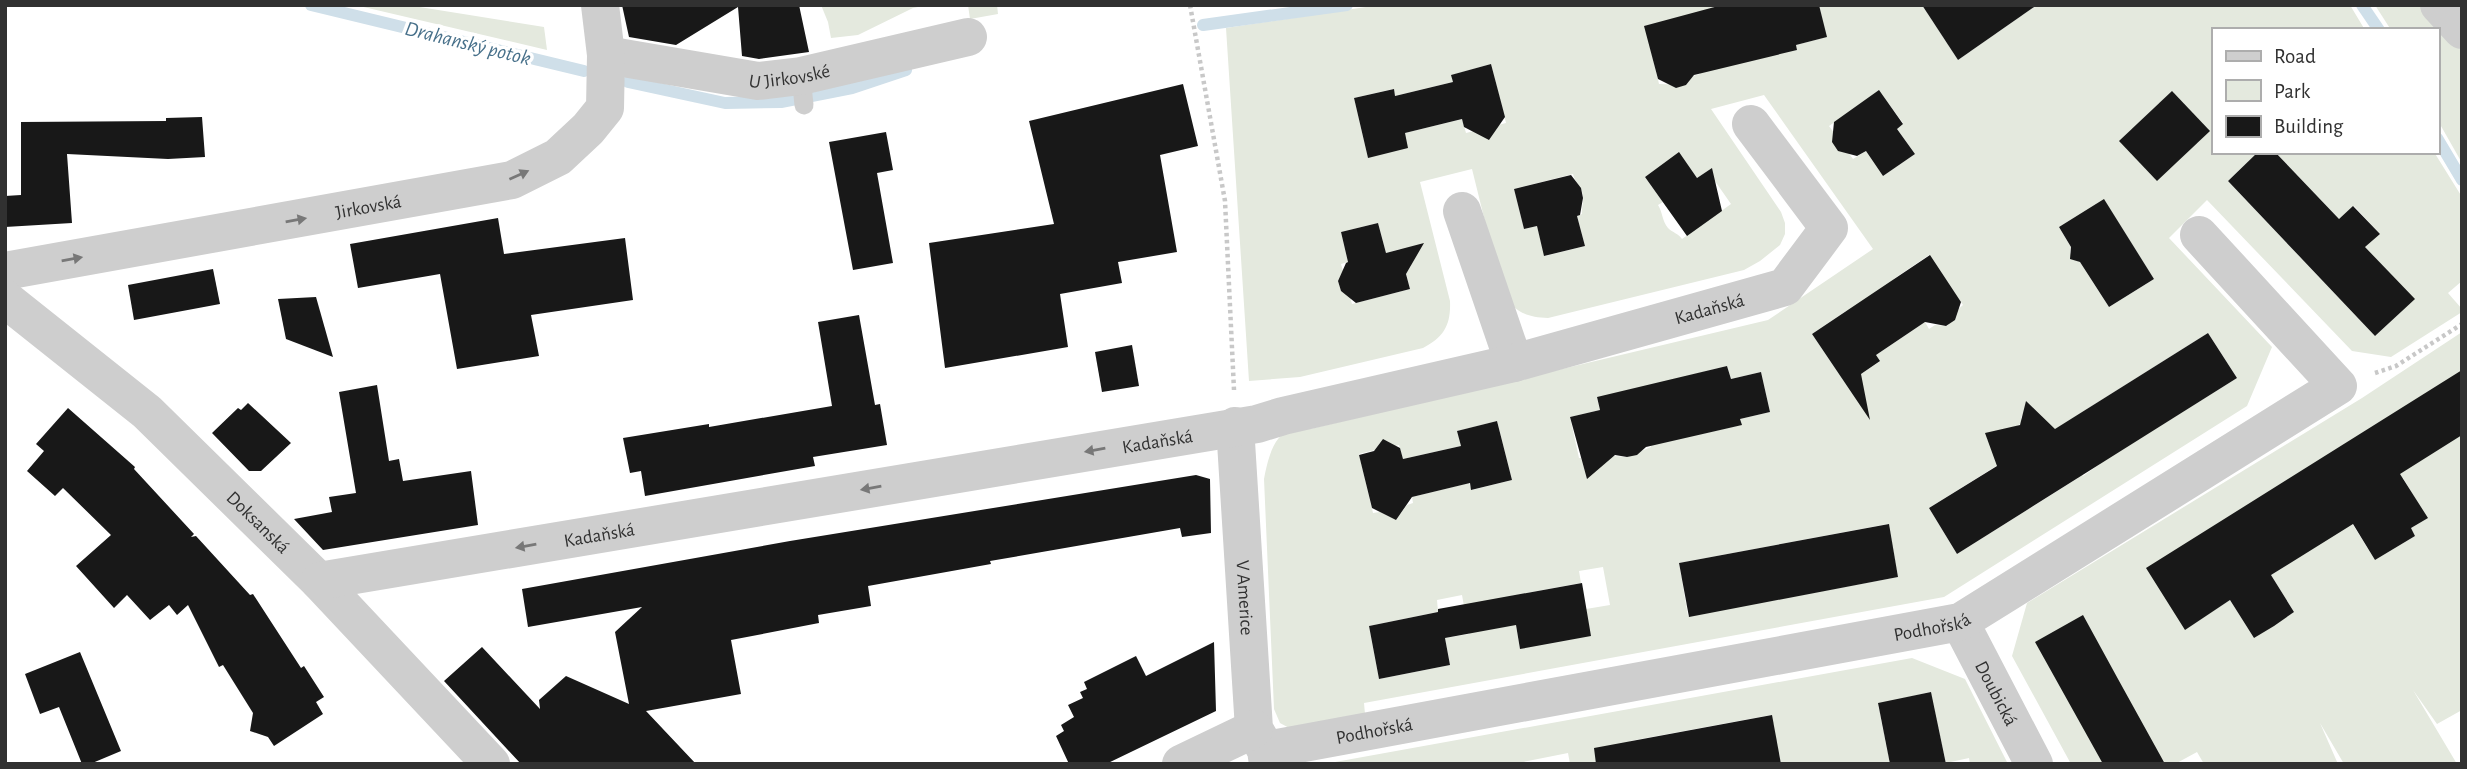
<svg xmlns="http://www.w3.org/2000/svg" width="2467" height="769" font-family="'Alegreya Sans',sans-serif">
  <style>
    .green { fill: #e4e9de; fill-rule: evenodd }
    .lines { fill: none; stroke-linecap: round; stroke-linejoin: round }
    .stream { stroke: #cfdfe9; stroke-width: 12 }
    .building { fill: #181818 }
    .path { stroke: #c8c8c8; stroke-width: 4.5; stroke-dasharray: 3.5 3.5; stroke-linecap: butt }
    .service { stroke: #cecece; stroke-width: 19 }
    .minor { stroke: #cecece; stroke-width: 38 }
    .oneway { fill: #787878 }
    .labels { text-anchor: middle; stroke-width: 7; stroke-linejoin: round; paint-order: stroke }
    .street-label { font-size: 19px; fill: #313131; stroke: #fff }
    .water-label { font-size: 21px; font-style: italic; fill: #47708a; stroke: #fff }
  </style>
  <rect width="100%" height="100%" fill="#fff"/>
  <!-- green -->
  <g class="green">
    <polygon points="355,5 407,5 544,27 547,50"/>
    <polygon points="821,5 928,5 913,8 858,35 831,38 828,22"/>
    <polygon points="968,5 997,5 998,14 970,19"/>
    <path d="M 1379,5 L 1713,5 L 1715,15 L 1645,26 L 1659,84 L 1686,85 L 1693,76 L 1700,74 L 1696,60 L 1797,50 L 1796,45 L 1826,37 L 1819,5 L 1922,5 L 1958,60 L 2037,5 L 2350,5 L 2365,30 L 2213,30 L 2213,152 L 2258,152 L 2228,181 L 2375,336 L 2414,299 L 2365,247 L 2380,234 L 2354,206 L 2339,219 L 2275,152 L 2434,152 L 2462,197 L 2462,281 L 2448,293 L 2462,309 L 2462,312 L 2391,357 L 2352,351 L 2207,200 L 2169,238 L 2272,347 L 2247,406 L 1944,597 L 1364,703 L 1365,714 L 1291,729 L 1280,723 L 1274,709 L 1264,479 C 1267,463 1273,433 1292,430 C 1298,429 1305,429 1310,429 L 1768,320 L 1873,249 L 1764,95 L 1711,109 L 1781,212 L 1785,223 L 1785,234 L 1780,245 L 1760,261 L 1744,270 L 1548,318 C 1524,317 1513,311 1502,290 L 1472,169 L 1420,182 L 1450,301 C 1451,325 1444,337 1423,348 L 1300,377 L 1249,381 L 1226,28 ZM 1491,64 L 1506,123 L 1466,133 L 1462,119 L 1405,133 L 1368,158 L 1354,98 L 1393,89 L 1395,96 L 1453,82 L 1452,75 ZM 1879,91 L 1903,123 L 1897,129 L 1915,154 L 1883,176 L 1866,151 L 1853,159 L 1829,126 ZM 1679,153 L 1697,178 L 1708,171 L 1731,204 L 1682,239 C 1678,233 1673,233 1668,228 C 1662,221 1663,213 1658,205 L 1663,202 L 1645,177 ZM 1573,174 C 1575,183 1582,187 1583,196 C 1584,204 1581,207 1582,214 L 1577,216 L 1585,246 L 1545,256 L 1537,226 L 1524,229 L 1514,189 ZM 2104,200 L 2154,279 L 2109,307 L 2080,262 L 2075,260 L 2070,253 L 2071,247 L 2059,227 ZM 1378,223 L 1386,253 L 1400,249 L 1402,254 L 1409,259 L 1411,266 L 1406,273 L 1410,289 L 1352,304 L 1350,297 L 1341,291 L 1338,281 L 1343,271 L 1341,264 L 1348,262 L 1341,232 ZM 1929,255 L 1963,305 C 1955,311 1955,319 1947,326 L 1935,325 L 1929,329 L 1925,322 L 1876,355 L 1879,362 L 1846,384 L 1812,334 L 1846,311 L 1854,324 L 1895,278 ZM 2208,333 L 2237,378 L 2115,454 L 2087,409 ZM 1727,366 L 1731,379 L 1761,372 L 1770,412 L 1740,419 L 1741,425 L 1701,434 L 1687,376 ZM 1637,388 L 1651,447 L 1627,457 L 1613,456 L 1585,471 L 1581,458 L 1579,458 L 1570,417 L 1600,410 L 1597,398 ZM 2025,410 L 2038,413 L 2078,478 L 1957,554 L 1929,508 L 2001,463 L 1987,439 L 1992,432 L 2001,431 L 2004,435 L 2023,422 L 2021,418 ZM 1497,421 L 1512,480 L 1472,490 L 1469,483 L 1412,497 L 1413,503 L 1407,505 L 1400,514 L 1390,517 L 1380,512 L 1373,513 L 1359,454 L 1375,450 L 1380,443 L 1387,441 L 1395,446 L 1399,445 L 1403,459 L 1461,446 L 1458,431 ZM 2084,438 L 2100,464 L 2083,476 L 2066,450 ZM 1888,524 L 1898,577 L 1688,616 L 1679,563 ZM 1603,567 L 1610,605 L 1586,609 L 1520,649 L 1511,596 L 1581,583 L 1579,571 ZM 1462,595 L 1469,634 L 1445,638 L 1450,665 L 1379,679 L 1369,626 L 1438,612 L 1437,600 Z"/>
    <polygon points="2375,5 2421,5 2462,51 2462,163 2437,119 2437,30 2391,30"/>
    <path d="M 2462,332 L 2462,710 L 2437,724 L 2413,690 L 2457,764 L 2344,764 L 2320,723 L 2338,764 L 2204,764 L 2197,752 L 2175,764 L 2071,764 L 2012,656 L 2027,603 L 2362,398 ZM 2314,463 L 2386,488 L 2403,478 L 2427,518 L 2411,528 L 2415,536 L 2375,560 ZM 2192,540 L 2317,546 L 2271,575 L 2294,612 L 2254,638 L 2230,600 L 2185,629 Z"/>
    <polygon points="1912,658 1965,679 2008,764 1970,764 1969,758 1946,763 1930,692 1878,704 1890,764 1781,764 1771,715 1630,741 1634,764 1570,764 1568,753 1513,764 1324,764"/>
  </g>
  <g class="lines">
    <!-- stream -->
    <g class="stream">
      <polyline points="311,5 584,71"/>
      <polyline points="2362,5 2379,30"/>
      <polyline points="1203,25 1347,5"/>
      <polyline points="628,82 725,103 781,102 852,88 906,70"/>
      <polyline points="2437,138 2462,180"/>
    </g>
  </g>
  <!-- building -->
  <g class="building">
    <polygon points="622,5 799,5 809,52 759,59 742,56 738,7 676,45 629,37"/>
    <polygon points="1722,5 1819,5 1827,37 1796,45 1797,50 1694,75 1686,85 1676,88 1658,79 1644,26"/>
    <polygon points="1922,5 2037,5 1958,60"/>
    <polygon points="1491,64 1505,117 1489,140 1464,127 1462,119 1405,133 1408,148 1368,158 1354,98 1394,89 1395,96 1453,82 1451,75"/>
    <polygon points="1183,84 1198,146 1160,155 1177,252 1118,262 1122,283 1060,294 1068,347 945,368 929,243 1054,224 1029,121"/>
    <polygon points="1879,90 1903,124 1897,129 1915,154 1883,176 1866,151 1857,156 1838,151 1832,142 1834,122"/>
    <polygon points="2172,91 2210,131 2157,181 2119,141"/>
    <polygon points="202,117 205,157 168,159 67,154 72,223 5,227 5,196 21,195 21,122 166,121 166,118"/>
    <polygon points="886,132 893,170 877,173 893,263 853,270 829,142"/>
    <polygon points="1679,152 1697,178 1712,168 1722,211 1687,236 1645,177"/>
    <polygon points="2258,152 2275,152 2339,219 2353,206 2380,234 2365,247 2415,299 2375,336 2228,181"/>
    <polygon points="1571,175 1581,188 1583,198 1580,215 1577,216 1585,246 1544,256 1537,226 1524,229 1514,189"/>
    <polygon points="2104,199 2154,279 2109,307 2080,262 2070,259 2071,247 2059,227"/>
    <polygon points="498,218 504,254 625,238 633,300 531,315 539,356 457,369 440,274 358,288 350,244"/>
    <polygon points="1378,223 1386,253 1424,243 1406,274 1410,289 1356,303 1341,291 1338,281 1346,263 1348,262 1341,232"/>
    <polygon points="1930,255 1961,302 1955,320 1946,326 1925,322 1876,355 1880,361 1861,374 1870,420 1812,334"/>
    <polygon points="213,269 220,304 134,320 128,285"/>
    <polygon points="316,297 333,357 286,339 278,299"/>
    <polygon points="859,315 875,405 880,404 887,445 813,457 815,466 645,496 641,471 630,473 623,438 709,424 709,427 832,406 818,322"/>
    <polygon points="2208,333 2237,378 1957,554 1929,508 1997,466 1985,433 2020,425 2026,401 2055,429"/>
    <polygon points="1132,345 1139,386 1102,392 1095,352"/>
    <polygon points="1727,366 1731,379 1761,372 1770,412 1740,419 1742,425 1646,447 1637,455 1627,457 1615,455 1587,479 1570,417 1600,410 1597,397"/>
    <polygon points="2462,370 2462,435 2400,474 2428,518 2411,528 2415,536 2375,560 2353,524 2271,575 2294,612 2274,626 2254,638 2230,600 2185,630 2146,568"/>
    <polygon points="377,385 389,461 399,459 403,481 471,471 478,525 323,550 294,519 332,512 329,497 356,493 339,392"/>
    <polygon points="248,403 291,443 261,471 249,471 212,433 238,408 241,410"/>
    <polygon points="68,408 135,467 134,469 194,534 191,537 196,536 250,595 253,594 301,668 304,666 324,697 316,702 323,714 274,746 268,737 250,731 253,713 223,665 219,667 188,605 177,615 169,605 150,620 127,595 114,608 76,566 111,535 63,488 55,496 27,471 44,451 36,444"/>
    <polygon points="1497,421 1512,480 1471,490 1470,483 1412,497 1396,520 1372,508 1359,455 1374,451 1383,439 1400,448 1403,459 1461,446 1457,431"/>
    <polygon points="1196,475 1210,479 1211,533 1182,537 1180,528 990,561 991,564 868,586 871,606 818,615 819,623 731,640 741,694 646,711 696,764 521,764 444,681 482,647 540,709 539,700 566,676 629,704 615,632 642,607 528,627 522,589 790,541"/>
    <polygon points="1889,524 1898,577 1689,617 1679,563"/>
    <polygon points="1582,583 1591,636 1520,649 1516,625 1445,638 1450,665 1379,679 1369,626 1438,612 1438,609"/>
    <polygon points="2083,615 2118,679 2165,764 2103,764 2035,642"/>
    <polygon points="1214,642 1216,711 1106,764 1069,764 1056,736 1064,731 1061,725 1074,717 1068,705 1083,698 1080,692 1087,689 1084,682 1136,656 1146,676"/>
    <polygon points="80,652 121,751 90,764 82,764 59,707 40,714 25,674"/>
    <polygon points="1931,692 1946,764 1890,764 1878,703"/>
    <polygon points="1772,715 1781,764 1596,764 1594,748"/>
  </g>
  <g class="lines">
    <!-- path -->
    <g class="path">
      <polyline points="1190,5 1225,201 1234,390"/>
      <polyline points="2375,373 2396,366 2462,324"/>
    </g>
    <!-- service -->
    <polyline class="service" points="801,76 804,105"/>
    <!-- minor -->
    <g class="minor">
      <polyline points="2439,5 2462,30"/>
      <path id="s1" d="M 606,55 L 758,81 L 801,76 L 968,37"/>
      <polyline points="1462,211 1514,363"/>
      <path id="s2" d="M 5,271 L 512,180 L 558,157 L 588,129 L 605,108 L 606,55 L 600,5"/>
      <path id="s3" d="M 5,299 L 147,412 L 319,581 L 491,764"/>
      <path id="s4" d="M 1235,426 L 1254,729 L 1266,750 L 1268,764"/>
      <path id="s5" d="M 319,581 L 1257,424 L 1283,416 L 1514,363 L 1785,287 L 1829,228 L 1751,124"/>
      <path id="s6" d="M 1960,622 L 2034,764"/>
      <path id="s7" d="M 1266,750 L 1960,622 L 2338,386 L 2199,235"/>
      <polyline points="1181,764 1254,729"/>
    </g>
  </g>
  <!-- one-way arrows -->
  <defs><path id="oneway-solid" d="M-6-.8H1V-3.2L6.5 0L1 3.2V.8H-6Z" transform="scale(1.75)"/></defs>
  <g class="oneway">
    <use href="#oneway-solid" transform="translate(519 175) rotate(-24)"/>
    <use href="#oneway-solid" transform="translate(296 220) rotate(-10)"/>
    <use href="#oneway-solid" transform="translate(72 259) rotate(-10)"/>
    <use href="#oneway-solid" transform="translate(1095 450) rotate(170)"/>
    <use href="#oneway-solid" transform="translate(871 488) rotate(170)"/>
    <use href="#oneway-solid" transform="translate(526 546) rotate(170)"/>
  </g>
  <g class="labels">
    <!-- street labels -->
    <g class="street-label">
      <text dy="7" stroke="none"><textPath href="#s1" startOffset="186">U Jirkovské</textPath></text>
      <text dy="7" stroke="none"><textPath href="#s2" startOffset="369">Jirkovská</textPath></text>
      <text dy="7" stroke="none"><textPath href="#s5" startOffset="1418">Kadaňská</textPath></text>
      <text dy="7" stroke="none"><textPath href="#s5" startOffset="850">Kadaňská</textPath></text>
      <text dy="7" stroke="none"><textPath href="#s3" startOffset="338">Doksanská</textPath></text>
      <text dy="7" stroke="none"><textPath href="#s5" startOffset="284">Kadaňská</textPath></text>
      <text dy="7" stroke="none"><textPath href="#s4" startOffset="172">V Americe</textPath></text>
      <text dy="7" stroke="none"><textPath href="#s7" startOffset="677">Podhořská</textPath></text>
      <text dy="7" stroke="none"><textPath href="#s6" startOffset="80">Doubická</textPath></text>
      <text dy="7" stroke="none"><textPath href="#s7" startOffset="110">Podhořská</textPath></text>
    </g>
    <!-- water labels -->
    <g class="water-label">
      <text transform="translate(468 43) rotate(14)" y="7">Drahanský potok</text>
    </g>
  </g>
  <!-- border -->
  <rect width="2467" height="769" fill="none" stroke="#313131" stroke-width="14"/>
  <!-- legend -->
  <rect x="2212" y="28" width="228" height="126" fill="#ffffff" stroke="#adadad" stroke-width="2"/>
  <rect x="2226" y="51" width="35" height="10" fill="#cecece" stroke="#adadad" stroke-width="2"/>
  <text x="2274" y="63" font-size="21" fill="#313131">Road</text>
  <rect x="2226" y="80" width="35" height="21" fill="#e4e9de" stroke="#adadad" stroke-width="2"/>
  <text x="2274" y="98" font-size="21" fill="#313131">Park</text>
  <rect x="2226" y="116" width="35" height="21" fill="#181818" stroke="#adadad" stroke-width="2"/>
  <text x="2274" y="133" font-size="21" fill="#313131">Building</text>
</svg>
